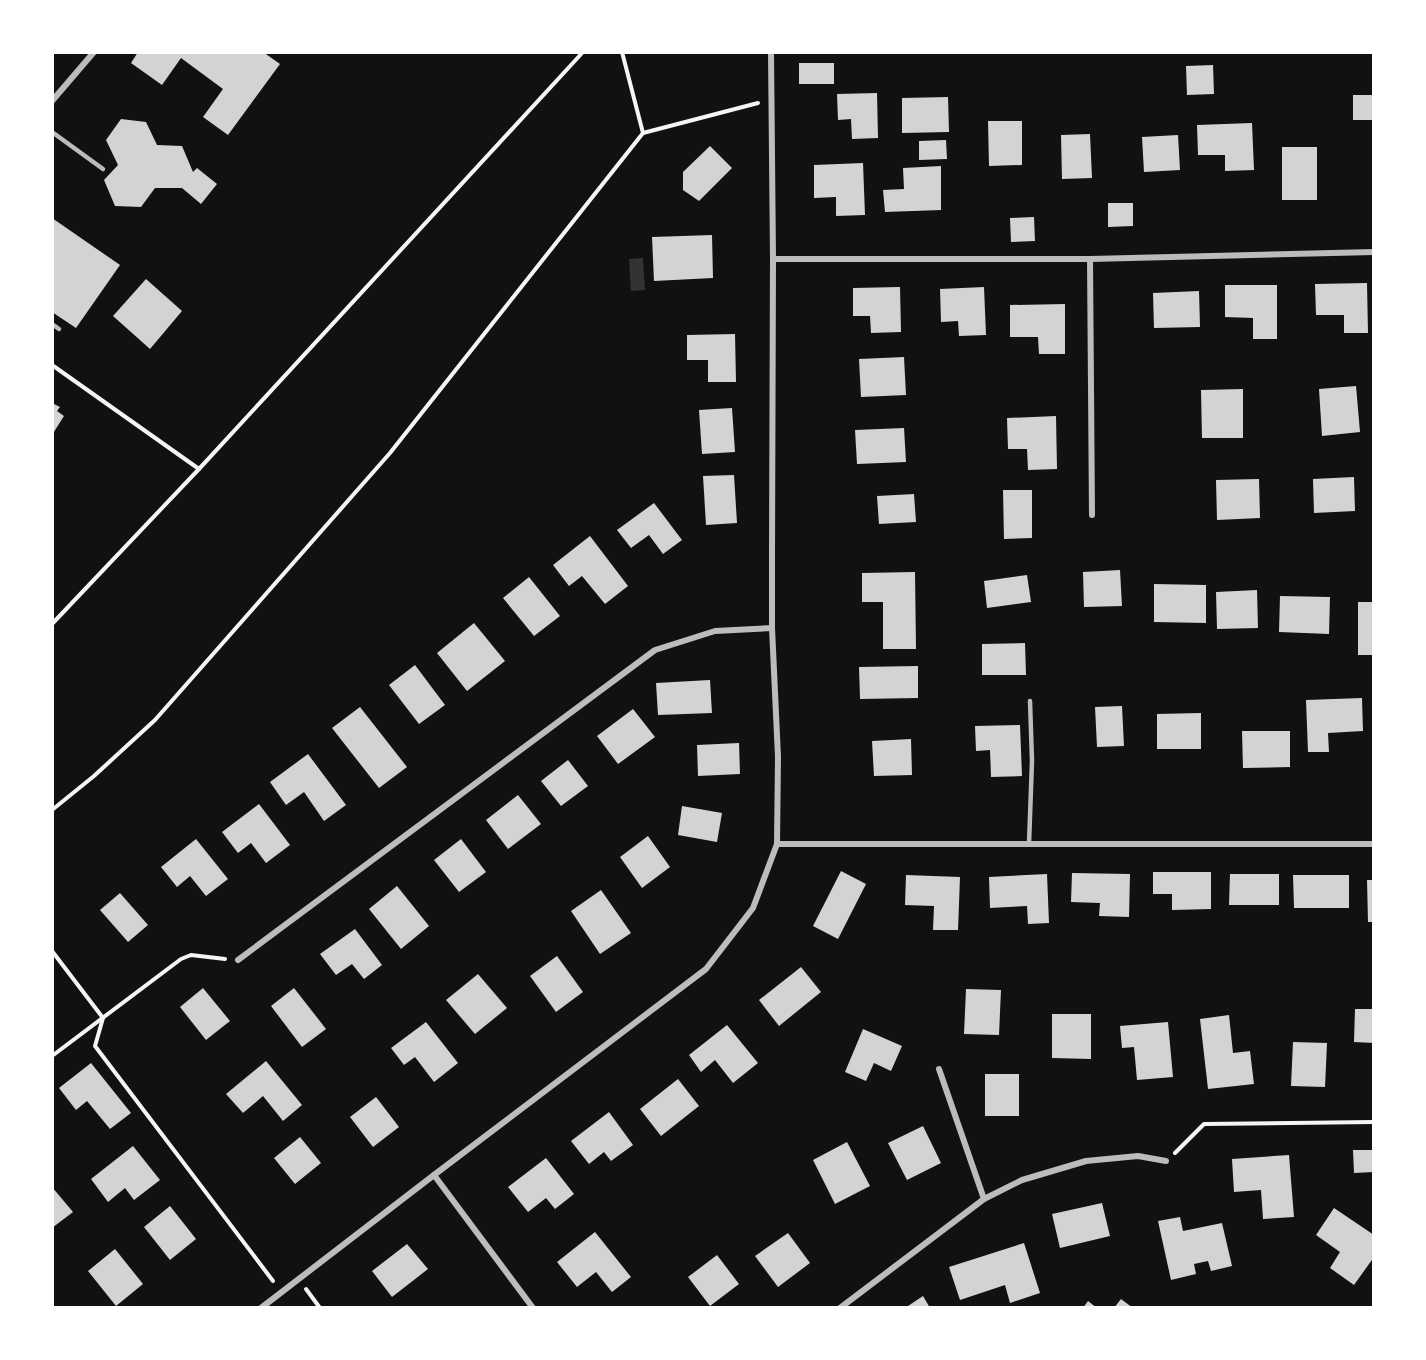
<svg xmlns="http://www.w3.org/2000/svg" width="1426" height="1360" font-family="Manrope,sans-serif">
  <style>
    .water { fill: #333 }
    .building { fill: #d3d3d3 }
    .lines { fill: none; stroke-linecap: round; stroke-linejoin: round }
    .path { stroke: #f5f5f5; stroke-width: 4 }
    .service { stroke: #bcbcbc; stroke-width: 4.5 }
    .minor { stroke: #bcbcbc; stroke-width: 6 }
  </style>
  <rect width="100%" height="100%" fill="#111"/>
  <!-- water -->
  <polygon class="water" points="643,258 645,290 631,291 629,259"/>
  <!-- building -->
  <g class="building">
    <polygon points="138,52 263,52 280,64 228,135 203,117 223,89 181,58 162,85 131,63"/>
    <rect x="799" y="63" width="35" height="21"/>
    <polygon points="1213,65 1214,94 1187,95 1186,66"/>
    <polygon points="877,93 878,138 852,139 851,119 838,120 837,94"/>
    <rect x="1353" y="95" width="21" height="25"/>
    <polygon points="948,97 949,132 902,133 902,98"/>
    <polygon points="121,119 146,122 157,145 182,146 193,172 197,168 217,184 201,204 182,188 155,188 141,207 115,206 104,180 118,165 106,140"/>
    <polygon points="988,121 1022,121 1022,165 989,166"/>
    <polygon points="1252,123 1254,170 1225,171 1225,155 1198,155 1197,125"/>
    <polygon points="1090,134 1092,178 1062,179 1061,135"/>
    <polygon points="1178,135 1180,170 1144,172 1142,137"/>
    <polygon points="946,140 947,159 919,160 919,141"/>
    <polygon points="710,146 732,168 699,201 683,190 683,172"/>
    <rect x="1282" y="147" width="35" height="53"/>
    <polygon points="863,163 865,215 836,216 836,197 814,198 814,165"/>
    <polygon points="941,166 941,210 885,212 883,190 904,189 903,168"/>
    <polygon points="1108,203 1133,203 1133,226 1108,227"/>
    <polygon points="1034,217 1035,241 1011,242 1010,218"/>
    <polygon points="52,218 120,265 76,328 52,312"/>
    <polygon points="712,235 713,278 654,281 652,237"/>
    <polygon points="146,279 182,311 150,349 113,316"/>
    <polygon points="1367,283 1368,333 1344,333 1344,315 1316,315 1315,284"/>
    <polygon points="1225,285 1277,285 1277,339 1253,339 1253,318 1225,317"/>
    <polygon points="900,287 901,332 871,333 870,316 853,316 853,288"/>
    <polygon points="984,287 986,335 959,336 958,321 941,322 940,289"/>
    <polygon points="1199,291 1200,327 1154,328 1153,293"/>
    <polygon points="1065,304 1065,354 1039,354 1038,337 1010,337 1010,305"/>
    <polygon points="735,334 736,382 708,382 708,360 687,360 687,335"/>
    <polygon points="904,357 906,395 861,397 859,359"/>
    <polygon points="1356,386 1360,432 1322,436 1319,389"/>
    <polygon points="1243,389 1243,438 1202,438 1201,390"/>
    <polygon points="52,403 60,407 57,411 64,416 52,435"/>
    <polygon points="732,408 735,452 702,454 699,410"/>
    <polygon points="1056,416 1057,469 1028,470 1027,449 1008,449 1007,418"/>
    <polygon points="904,428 906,462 857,464 855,430"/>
    <polygon points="734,475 737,523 706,525 703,476"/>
    <polygon points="1354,477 1355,511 1314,513 1313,479"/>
    <polygon points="1259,479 1260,518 1217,520 1216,480"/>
    <polygon points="1003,490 1032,490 1032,538 1004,539"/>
    <polygon points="914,494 916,522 879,524 877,496"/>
    <polygon points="654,503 682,540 663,554 649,535 631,548 617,530"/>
    <polygon points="590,536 628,586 605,604 582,576 569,586 553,565"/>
    <polygon points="1120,570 1122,606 1084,607 1083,572"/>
    <polygon points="915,572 916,649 883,649 883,602 862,602 862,573"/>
    <polygon points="1027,575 1031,602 987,608 984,581"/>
    <polygon points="529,577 560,616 534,636 503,598"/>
    <polygon points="1154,584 1206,585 1206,623 1154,622"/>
    <polygon points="1257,590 1258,628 1217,629 1216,592"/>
    <polygon points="1280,596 1330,597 1329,634 1279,632"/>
    <rect x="1358" y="602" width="16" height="53"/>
    <polygon points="474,623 505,661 467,691 437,653"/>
    <polygon points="1025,643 1026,675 982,675 982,644"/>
    <polygon points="415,665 445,705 419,724 389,685"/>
    <polygon points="918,666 918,698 860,699 859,667"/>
    <polygon points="710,680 712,713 658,715 656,683"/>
    <polygon points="1362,698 1363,731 1328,733 1329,752 1308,752 1306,700"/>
    <polygon points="1122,706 1124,746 1097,747 1095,707"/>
    <polygon points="360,707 407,767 379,788 332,728"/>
    <polygon points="633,709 655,737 618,764 597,736"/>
    <polygon points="1201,713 1201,749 1157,749 1157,714"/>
    <polygon points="1020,725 1022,776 991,777 990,750 976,751 975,726"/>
    <polygon points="1242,731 1290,731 1290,767 1243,768"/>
    <polygon points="911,739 912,775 874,776 872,741"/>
    <polygon points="739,743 740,774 698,776 697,745"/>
    <polygon points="308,754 346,805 324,821 304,792 286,805 270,782"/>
    <polygon points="568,760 588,786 561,806 541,781"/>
    <polygon points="518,795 541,824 508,849 486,820"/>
    <polygon points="259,804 290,845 266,863 251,843 238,853 222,832"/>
    <polygon points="682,806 722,813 717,842 678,835"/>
    <polygon points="648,836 670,867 642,888 620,857"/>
    <polygon points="196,839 228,879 206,896 190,876 177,887 161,867"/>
    <polygon points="461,839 486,872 459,892 434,860"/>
    <polygon points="841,871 866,884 838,939 813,926"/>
    <polygon points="1153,872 1211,872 1211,909 1172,910 1172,894 1153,894"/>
    <polygon points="1072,873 1130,874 1129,917 1099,916 1100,903 1071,902"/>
    <polygon points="1047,874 1049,923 1028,924 1027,906 990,908 989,877"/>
    <polygon points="1230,874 1279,874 1279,905 1229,905"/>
    <polygon points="906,875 960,877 958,930 933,930 934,906 905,905"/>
    <polygon points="1293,875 1349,875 1349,908 1294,908"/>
    <polygon points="1367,880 1374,880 1374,922 1368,922"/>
    <polygon points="397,886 429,926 401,949 369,909"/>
    <polygon points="601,890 631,933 600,954 571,911"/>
    <polygon points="120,893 148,925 128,942 100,910"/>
    <polygon points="355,929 382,965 364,979 352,964 336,975 320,954"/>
    <polygon points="557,956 583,992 556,1012 530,976"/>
    <polygon points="801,967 821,992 779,1026 759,1000"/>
    <polygon points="478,974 507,1008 475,1034 446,1000"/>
    <polygon points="203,988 230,1021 206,1040 180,1007"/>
    <polygon points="294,988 326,1029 302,1047 271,1006"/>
    <polygon points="966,989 1001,990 999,1035 964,1034"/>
    <polygon points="1355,1009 1374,1009 1374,1043 1354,1042"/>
    <polygon points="1052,1014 1091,1014 1091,1059 1052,1058"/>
    <polygon points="1229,1015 1233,1053 1250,1051 1254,1084 1208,1089 1200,1019"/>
    <polygon points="426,1022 458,1063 434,1082 415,1057 404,1065 391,1048"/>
    <polygon points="1168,1022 1173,1077 1137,1080 1134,1047 1122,1048 1120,1026"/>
    <polygon points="727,1025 758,1063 733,1083 715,1060 701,1072 689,1055"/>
    <polygon points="863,1029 902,1046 891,1071 874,1063 866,1081 845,1072"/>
    <polygon points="1293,1042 1327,1043 1325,1087 1291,1086"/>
    <polygon points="266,1061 302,1105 283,1121 263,1096 243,1113 226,1094"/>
    <polygon points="91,1063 131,1113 110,1129 87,1101 76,1110 59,1088"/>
    <rect x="985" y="1074" width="34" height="42"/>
    <polygon points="678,1079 699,1106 661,1136 640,1109"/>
    <polygon points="376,1097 399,1127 373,1147 350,1117"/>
    <polygon points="609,1112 633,1145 611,1161 604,1152 589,1164 571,1141"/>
    <polygon points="923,1126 941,1163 907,1180 888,1143"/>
    <polygon points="300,1137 321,1163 295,1184 274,1158"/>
    <polygon points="847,1142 870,1186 835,1204 813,1160"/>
    <polygon points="133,1146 160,1180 134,1200 125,1188 108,1202 91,1179"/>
    <polygon points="1353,1150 1374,1150 1374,1172 1354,1173"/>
    <polygon points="1289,1155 1294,1217 1263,1219 1261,1190 1234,1192 1232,1159"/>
    <polygon points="546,1158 574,1194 555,1209 546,1198 528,1212 508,1187"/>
    <polygon points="52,1187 73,1212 52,1228"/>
    <polygon points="1102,1203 1110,1236 1060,1248 1052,1214"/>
    <polygon points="170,1206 196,1239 170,1260 144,1227"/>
    <polygon points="1334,1208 1374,1235 1374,1257 1354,1285 1330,1268 1340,1252 1316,1235"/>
    <polygon points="1180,1217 1183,1231 1222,1223 1232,1266 1211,1271 1208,1261 1194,1264 1196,1274 1171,1280 1158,1221"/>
    <polygon points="595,1232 631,1277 612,1292 596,1272 577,1287 557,1262"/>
    <polygon points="788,1233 810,1263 778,1287 755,1256"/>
    <polygon points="1024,1243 1040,1293 1010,1303 1005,1285 960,1300 949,1267"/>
    <polygon points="407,1244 428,1269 392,1297 372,1271"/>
    <polygon points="115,1249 143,1284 116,1306 88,1271"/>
    <polygon points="717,1255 739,1284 710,1306 688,1277"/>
    <polygon points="923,1296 930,1308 905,1308"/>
    <polygon points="1121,1299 1133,1308 1114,1308"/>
    <polygon points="1088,1301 1097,1308 1083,1308"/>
  </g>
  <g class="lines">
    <!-- path -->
    <g class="path">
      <polyline points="643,133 758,103"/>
      <polyline points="52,365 199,469"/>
      <polyline points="52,624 199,469 583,52"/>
      <polyline points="52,810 94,776 155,720 390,453 643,133 622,52"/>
      <polyline points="52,951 103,1018 95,1046 273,1281"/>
      <polyline points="52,1056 181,959 191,955 225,959"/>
      <polyline points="1175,1153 1204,1124 1374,1122"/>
      <polyline points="306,1289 320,1308"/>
    </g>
    <!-- service -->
    <g class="service">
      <polyline points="52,132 103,169"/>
      <polyline points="52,324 59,329"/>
      <polyline points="1029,844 1032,761 1030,701"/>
    </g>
    <!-- minor -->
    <g class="minor">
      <polyline points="52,101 94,52"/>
      <polyline points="773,259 1090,259 1374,252"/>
      <polyline points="1090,259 1092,515"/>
      <polyline points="777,844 1374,844"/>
      <polyline points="238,960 655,650 715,631 772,628"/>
      <polyline points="939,1069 984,1199"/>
      <polyline points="434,1175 533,1308"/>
      <polyline points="261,1308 434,1175 706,969 753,908 777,844 778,757 772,628 772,553 773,259 771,52"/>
      <polyline points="840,1308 984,1199 1022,1180 1086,1161 1138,1156 1166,1161"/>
    </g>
  </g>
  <!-- border -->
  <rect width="1426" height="1360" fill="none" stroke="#ffffff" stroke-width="108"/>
</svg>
